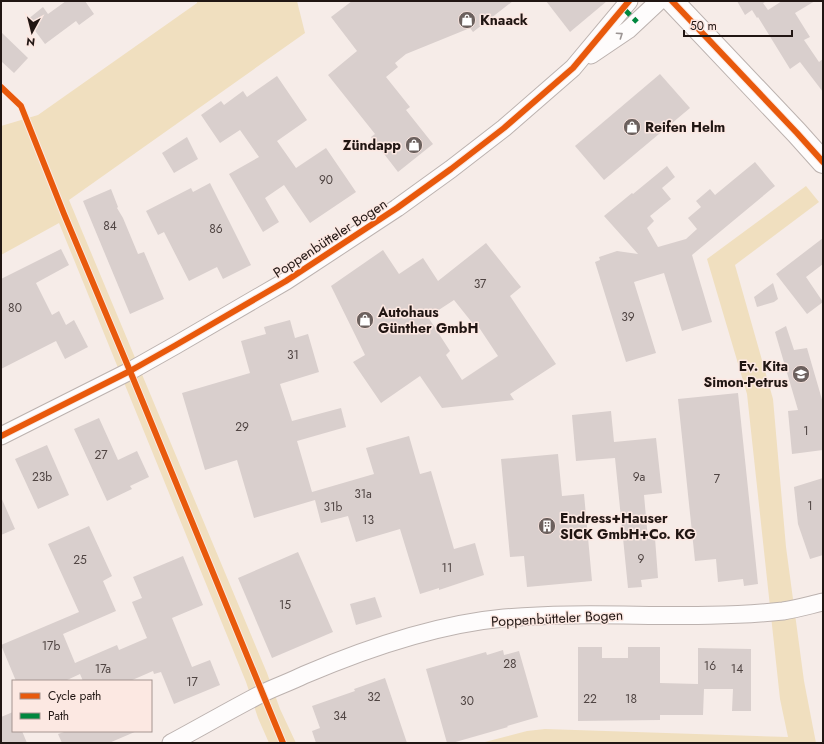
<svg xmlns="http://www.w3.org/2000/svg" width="824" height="744" font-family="Jost,sans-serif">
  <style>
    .green { fill: #f0dfbf }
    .building { fill: #d9cfcd; fill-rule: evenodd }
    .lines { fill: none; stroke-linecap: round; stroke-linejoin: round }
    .minor-casing { stroke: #bcb2af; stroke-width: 19 }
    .secondary-casing { stroke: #bcb2af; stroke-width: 24 }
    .minor { stroke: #fefcfc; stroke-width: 17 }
    .secondary { stroke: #fefcfc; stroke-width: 22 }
    .quiet { stroke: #00873e; stroke-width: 5; stroke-dasharray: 10 5; stroke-linecap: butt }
    .cycleway-casing { stroke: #fce8e2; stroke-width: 8 }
    .cycleway { stroke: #e8590c; stroke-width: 6 }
    .oneway { stroke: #9b9493 }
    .labels { text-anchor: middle; stroke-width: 3; stroke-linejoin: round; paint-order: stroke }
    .number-label { font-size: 12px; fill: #4f4442 }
    .poi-label { font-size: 14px; font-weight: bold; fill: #211613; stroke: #fce8e2; text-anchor: start }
    .street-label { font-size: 14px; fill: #211613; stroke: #fce8e2 }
  </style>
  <rect width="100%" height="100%" fill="#f6ece8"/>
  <!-- green -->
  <g class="green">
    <polygon points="197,1 297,1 305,33 69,200 267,673 280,709 296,743 269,743 258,718 246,682 59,223 1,255 1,126 38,115 197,3"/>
    <polygon points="806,186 819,202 735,265 773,399 786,547 804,681 816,743 481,743 527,731 545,729 788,737 780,699 747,394 707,259"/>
  </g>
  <!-- building -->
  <g class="building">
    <polygon points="66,1 85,1 94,14 79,25 76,21 45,44 27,20 43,7 48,14"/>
    <polygon points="352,1 513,1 473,32 470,28 406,54 395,63 398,67 386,77 410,107 406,110 433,144 398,172 371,137 375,134 328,75 357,51 331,17"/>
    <polygon points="546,1 607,1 570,32"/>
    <polygon points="737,1 767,1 763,3 768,10 782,1 815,1 795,13 810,37 804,40 819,62 823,59 823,92 800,62 790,69 758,17 757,18 752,10 745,15"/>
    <polygon points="1,32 28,58 14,73 1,61"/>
    <polygon points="660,74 690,108 604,180 575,146"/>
    <polygon points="277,76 307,120 277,141 289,158 296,168 326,148 356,192 310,223 284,185 265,198 279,222 263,232 229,174 259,157 240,130 220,143 201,115 221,101 224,105 243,91 247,97"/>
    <polygon points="187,137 198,159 174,173 162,153"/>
    <polygon points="755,162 775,186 692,255 712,322 682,331 664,273 634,282 656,353 626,362 595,262 600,260 599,257 617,251 638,254 604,216 632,193 633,194 667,166 675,177 662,188 671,199 650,216 654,221 647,228 658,247 686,239 697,229 688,218 701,207 696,201 710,189 715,195"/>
    <polygon points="210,183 251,265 223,279 217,267 189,281 164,232 158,235 146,211 191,188 193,192"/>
    <polygon points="111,189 118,207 117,208 123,218 138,254 144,252 164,299 130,314 83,201"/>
    <polygon points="823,238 823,264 806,277 823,302 807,314 776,274"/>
    <path d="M 486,243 L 521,287 L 510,296 L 556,364 L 510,394 L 514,400 L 442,408 L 420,376 L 381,403 L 353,362 L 365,355 L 331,286 L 383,250 L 399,274 L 423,258 L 438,281 ZM 454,300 L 474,325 L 476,323 L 498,356 L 462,380 L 446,355 L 450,351 L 428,317 Z"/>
    <polygon points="61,249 69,265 36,283 52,315 59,311 66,325 74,320 88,347 65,359 56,341 1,369 1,279"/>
    <polygon points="773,283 778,299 774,302 757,307 754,297"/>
    <polygon points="290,320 295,338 308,334 319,372 280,384 292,421 341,408 346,427 297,441 312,492 374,474 366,448 409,436 420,474 431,471 454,549 475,543 484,575 439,590 439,588 420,594 400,529 356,542 348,516 321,523 315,500 254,518 237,460 205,470 182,393 250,373 241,341 266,334 264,327"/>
    <polygon points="786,326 794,350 807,348 823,403 823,450 792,454 788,411 798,410 775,332"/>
    <polygon points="738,393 758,584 744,586 743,579 718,582 716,559 695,561 678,399"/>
    <polygon points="611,411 614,442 656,438 662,493 644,495 648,539 655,538 658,578 641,580 642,587 628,588 615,458 576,461 572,415"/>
    <polygon points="99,418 118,460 137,451 149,477 130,486 132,489 107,501 74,429"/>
    <polygon points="47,445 69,495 38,509 15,459"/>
    <polygon points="558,454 562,496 584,494 592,581 527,587 524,556 510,557 501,459"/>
    <polygon points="823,478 823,555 810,559 798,524 794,487"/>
    <polygon points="1,497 15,529 1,535"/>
    <polygon points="89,526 112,576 103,581 116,611 63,634 75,663 117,645 119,650 147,638 132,602 142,598 133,577 183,556 203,605 172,618 192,667 210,660 220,685 174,704 161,672 154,674 153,671 130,681 83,681 80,674 65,681 16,681 1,645 79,612 48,544"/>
    <polygon points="298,552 333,632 272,658 238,578"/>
    <polygon points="375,597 382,617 356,625 350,604"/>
    <polygon points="578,647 602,647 602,658 628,658 628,647 660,647 660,683 698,684 698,648 751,649 751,711 732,711 733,689 704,689 703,715 660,715 660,720 578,721"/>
    <polygon points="503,650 504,655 519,651 538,717 507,726 508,727 452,743 447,743 426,669 486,652 487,655"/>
    <polygon points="385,678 407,743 316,743 312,731 320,728 312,706 355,691 354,689"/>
    <polygon points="13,712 13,731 22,731 27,743 1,743 1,717"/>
    <polygon points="67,731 137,731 109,743 62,743 58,734"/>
  </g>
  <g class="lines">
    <defs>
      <g id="minor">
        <polyline points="591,55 628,30 659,1"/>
        <polyline points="1,436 130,371 176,345 286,281 397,208 451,169 504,128 573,68 629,1"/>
        <path d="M 171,743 C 201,727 230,710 261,694 C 275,687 290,682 304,675 C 365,649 438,624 504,618 C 597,610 690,621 783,611 C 796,609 810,605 823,602"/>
      </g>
      <polyline id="secondary" points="672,1 797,133 823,162"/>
    </defs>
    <!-- minor casing -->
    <use href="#minor" class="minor-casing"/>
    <!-- secondary casing -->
    <use href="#secondary" class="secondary-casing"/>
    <!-- minor -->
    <use href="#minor" class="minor"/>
    <!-- secondary -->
    <use href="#secondary" class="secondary"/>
    <!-- quiet -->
    <polyline class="quiet" points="623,8 637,22"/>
    <defs>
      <g id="cycleway">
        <polyline points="672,1 797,133 823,162"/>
        <polyline points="1,87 21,106 64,214 130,371 283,743"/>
        <polyline points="1,436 130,371 176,345 286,281 397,208 451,169 504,128 573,68 629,1"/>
      </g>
    </defs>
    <!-- cycleway casing -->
    <use href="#cycleway" class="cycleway-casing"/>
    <!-- cycleway -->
    <use href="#cycleway" class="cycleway"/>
  </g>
  <!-- one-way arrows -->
  <defs><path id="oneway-chevron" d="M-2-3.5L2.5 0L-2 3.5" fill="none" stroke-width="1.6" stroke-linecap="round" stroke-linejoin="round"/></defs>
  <use class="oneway" href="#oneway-chevron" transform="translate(620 35) rotate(-34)"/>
  <!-- icons -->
  <defs>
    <symbol id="shop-disc" viewBox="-11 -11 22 22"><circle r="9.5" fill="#6c615e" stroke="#fce8e2"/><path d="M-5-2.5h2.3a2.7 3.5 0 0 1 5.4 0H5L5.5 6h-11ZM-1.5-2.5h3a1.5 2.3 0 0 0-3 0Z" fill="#fff"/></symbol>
    <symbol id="school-disc" viewBox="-11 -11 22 22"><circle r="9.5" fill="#6c615e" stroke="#fce8e2"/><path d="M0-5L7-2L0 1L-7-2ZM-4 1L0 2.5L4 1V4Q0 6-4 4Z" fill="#fff"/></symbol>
    <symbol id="building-disc" viewBox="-11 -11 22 22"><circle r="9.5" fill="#6c615e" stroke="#fce8e2"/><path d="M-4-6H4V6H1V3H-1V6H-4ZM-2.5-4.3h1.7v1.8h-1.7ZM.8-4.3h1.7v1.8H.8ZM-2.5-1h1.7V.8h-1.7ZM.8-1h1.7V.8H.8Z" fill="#fff"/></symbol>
  </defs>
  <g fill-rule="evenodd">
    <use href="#shop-disc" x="457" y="10" width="20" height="20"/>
    <use href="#shop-disc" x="622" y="117" width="20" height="20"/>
    <use href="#shop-disc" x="404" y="135" width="20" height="20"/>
    <use href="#shop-disc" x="355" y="310" width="20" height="20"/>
    <use href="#school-disc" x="791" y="364" width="20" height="20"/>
    <use href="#building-disc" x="537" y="516" width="20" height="20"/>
  </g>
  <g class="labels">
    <!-- number labels -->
    <g class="number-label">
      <text x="326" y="184">90</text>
      <text x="110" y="230">84</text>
      <text x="216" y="233">86</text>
      <text x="480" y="288">37</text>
      <text x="15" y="312">80</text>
      <text x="628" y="321">39</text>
      <text x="293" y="359">31</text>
      <text x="242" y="431">29</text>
      <text x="806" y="435">1</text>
      <text x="101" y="459">27</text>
      <text x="42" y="481">23b</text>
      <text x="639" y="481">9a</text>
      <text x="717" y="483">7</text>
      <text x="363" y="498">31a</text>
      <text x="810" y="510">1</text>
      <text x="333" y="511">31b</text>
      <text x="368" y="524">13</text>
      <text x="641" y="563">9</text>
      <text x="80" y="564">25</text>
      <text x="447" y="572">11</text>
      <text x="285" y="609">15</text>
      <text x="51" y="650">17b</text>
      <text x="510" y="668">28</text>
      <text x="710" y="670">16</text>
      <text x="103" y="673">17a</text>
      <text x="737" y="673">14</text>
      <text x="192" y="686">17</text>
      <text x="374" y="701">32</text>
      <text x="590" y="703">22</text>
      <text x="631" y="703">18</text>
      <text x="467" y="705">30</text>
      <text x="340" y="720">34</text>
    </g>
    <!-- poi labels -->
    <g class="poi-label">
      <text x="480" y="25">Knaack</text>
      <text x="645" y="132">Reifen Helm</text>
      <text x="401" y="150" text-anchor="end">Zündapp</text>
      <text x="378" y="317">Autohaus<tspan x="378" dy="16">Günther GmbH</tspan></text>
      <text x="788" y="371" text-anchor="end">Ev. Kita<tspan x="788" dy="16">Simon-Petrus</tspan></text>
      <text x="560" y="523">Endress+Hauser<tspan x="560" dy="16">SICK GmbH+Co. KG</tspan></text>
    </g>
    <!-- street labels -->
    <g class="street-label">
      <text transform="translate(330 238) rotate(-33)" y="5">Poppenbütteler Bogen</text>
      <text transform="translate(557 618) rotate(-3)" y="5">Poppenbütteler Bogen</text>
    </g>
  </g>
  <!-- border -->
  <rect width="824" height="744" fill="none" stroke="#211613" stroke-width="4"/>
  <!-- legend -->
  <rect x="12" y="680" width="140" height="52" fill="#fce8e2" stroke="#a4948f"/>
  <rect x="20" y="693" width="20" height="6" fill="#e8590c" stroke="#a4948f"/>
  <text x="48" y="700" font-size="12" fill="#211613">Cycle path</text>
  <rect x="20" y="713" width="20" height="6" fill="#00873e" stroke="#a4948f"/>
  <text x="48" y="720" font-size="12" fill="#211613">Path</text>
  <!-- north arrow -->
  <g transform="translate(32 32) rotate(187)" stroke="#fce8e2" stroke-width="3" paint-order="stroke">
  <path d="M0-3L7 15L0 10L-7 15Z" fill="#211613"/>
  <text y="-6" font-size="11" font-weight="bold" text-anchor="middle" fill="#211613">N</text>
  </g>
  <!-- scale -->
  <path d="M684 30v6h108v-6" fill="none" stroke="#211613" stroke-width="2"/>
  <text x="690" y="30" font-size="12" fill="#211613" stroke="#fce8e2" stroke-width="3" paint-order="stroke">50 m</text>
</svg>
